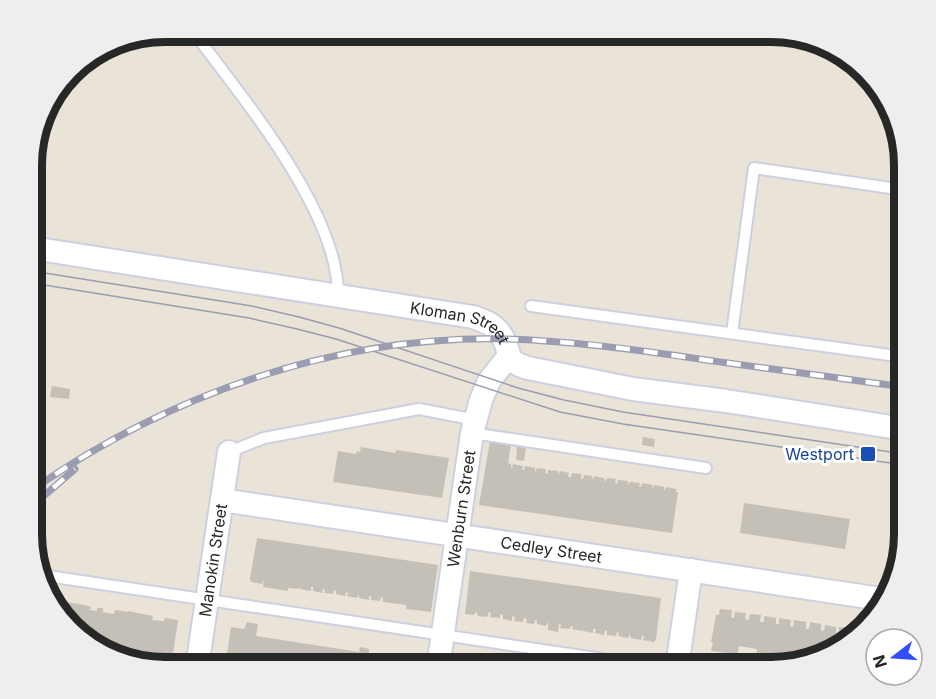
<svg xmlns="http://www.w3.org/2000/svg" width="936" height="699" font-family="Inter,sans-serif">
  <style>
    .building { fill: #c5c0b7 }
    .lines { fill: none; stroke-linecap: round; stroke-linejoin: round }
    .lane-casing { stroke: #ccd0e1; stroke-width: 14 }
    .street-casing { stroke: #ccd0e1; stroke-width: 26 }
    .lane { stroke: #fff; stroke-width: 10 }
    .street { stroke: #fff; stroke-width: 22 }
    .tram { stroke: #9a9db2; stroke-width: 1.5 }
    .rail-casing { stroke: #9a9db2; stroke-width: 7 }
    .rail { stroke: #fff; stroke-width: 4.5; stroke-dasharray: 14; stroke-linecap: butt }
    .transit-dot { fill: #1a4fb4; stroke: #fff; stroke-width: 2 }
    .labels { text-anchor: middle; stroke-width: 6; stroke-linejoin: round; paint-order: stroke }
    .street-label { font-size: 16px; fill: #272727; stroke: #fff }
    .transit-label { font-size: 16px; fill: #164399; stroke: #fff; text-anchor: end }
    .rim { fill: none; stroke: #272727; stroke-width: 8 }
  </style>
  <rect width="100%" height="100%" fill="#eae3d7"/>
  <!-- building -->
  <g class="building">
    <polygon points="52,386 70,389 69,399 50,397"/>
    <polygon points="643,437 655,439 654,447 642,445"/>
    <polygon points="490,441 511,445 508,463 511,464 511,468 512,468 513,464 523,466 522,470 524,470 525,466 535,468 535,472 537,468 546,469 545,473 548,474 548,470 558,471 558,475 560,471 569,473 568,477 571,477 572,473 581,474 581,479 583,479 584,475 592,476 593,480 594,476 604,478 605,482 607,478 616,479 615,483 617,484 618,480 628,481 628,485 630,482 640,483 639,487 641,487 642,483 652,485 652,489 654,485 664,487 664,491 666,487 676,489 676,492 678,492 672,533 479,505"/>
    <polygon points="517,446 526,447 524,461 516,460"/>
    <polygon points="361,447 395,453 396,450 449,458 442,498 333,482 338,451 356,454 357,451 360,452"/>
    <polygon points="744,503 850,519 845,549 740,533"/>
    <polygon points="257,538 438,565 431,612 406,609 406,605 383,602 383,598 381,597 380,601 371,600 371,596 369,596 369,600 359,598 359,594 357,598 347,596 348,593 346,592 345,596 336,594 336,591 334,590 333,594 324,593 325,589 323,589 322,593 313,591 313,587 311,587 311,591 300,589 299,586 299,589 288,588 288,591 263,587 264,580 262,584 251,582 250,578"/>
    <polygon points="470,571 661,598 656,639 654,642 643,640 644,636 642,636 641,640 631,638 630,634 628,638 618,636 619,633 617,632 616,636 607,635 607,631 605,630 604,635 595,633 596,629 593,629 593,633 583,631 583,628 582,631 572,629 573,626 571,626 570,629 560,628 561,624 559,624 558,632 548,630 548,622 546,626 537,624 537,620 535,620 534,624 526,623 527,619 524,618 523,622 514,621 515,617 512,616 512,621 503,619 503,615 500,614 500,618 490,617 491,613 489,612 487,617 478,616 476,611 474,615 465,614"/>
    <polygon points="66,602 85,605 91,607 90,610 97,611 97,608 103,608 103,612 114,614 115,610 128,612 128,611 153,616 152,620 164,621 165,618 178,620 171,667 146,663 77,635 54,604 66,606"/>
    <polygon points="720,609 732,610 731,617 734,618 735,612 746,613 745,619 749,620 750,614 761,615 760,622 764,622 764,616 776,618 776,624 779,624 779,618 791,620 790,626 793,627 794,620 806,622 806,629 809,629 810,622 821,624 821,630 824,631 825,625 836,627 836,633 839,633 839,627 851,628 850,635 853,636 830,654 797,662 756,656 757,649 739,646 737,658 725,656 726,653 711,651 713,642 711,642 716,615 719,615"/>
    <polygon points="247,622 258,624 256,636 359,652 360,647 369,649 369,653 409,659 410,655 422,657 421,667 225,667 231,627 244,629"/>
  </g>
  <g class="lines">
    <defs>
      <g id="lane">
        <path d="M 198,38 C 246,102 339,214 338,296"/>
        <polyline points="531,306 904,357"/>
        <polyline points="732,333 754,168 904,190"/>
        <polyline points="229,452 264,438 419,409 466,418 472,433 706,468"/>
        <polyline points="41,575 657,667"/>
      </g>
      <g id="street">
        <path id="s1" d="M 32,248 L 473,317 C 485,321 496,325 503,338 C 513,355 502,360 528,368 L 633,389 L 726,401 L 904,429"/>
        <path id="s2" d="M 222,500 L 881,599"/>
        <path id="s3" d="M 197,667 L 229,452"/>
        <path id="s4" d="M 438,667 L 472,433 L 481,400 L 489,381 L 508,357"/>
        <polyline points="677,667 691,570"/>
      </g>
    </defs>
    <!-- lane casing -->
    <use href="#lane" class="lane-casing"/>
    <!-- street casing -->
    <use href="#street" class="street-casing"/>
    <!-- lane -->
    <use href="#lane" class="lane"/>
    <!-- street -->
    <use href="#street" class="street"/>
    <!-- tram -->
    <g class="tram">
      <polyline points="32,271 252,306 299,317 339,328 518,388 564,400 623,412 904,454"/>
      <polyline points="32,283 249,318 297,329 336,339 560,412 623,424 904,465"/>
    </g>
    <defs>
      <g id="rail">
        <path d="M 32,490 C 169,394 338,335 506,339 C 573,341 640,350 706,360 C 772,369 838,378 904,387"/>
        <polyline points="32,506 75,469"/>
      </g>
    </defs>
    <!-- rail casing -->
    <use href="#rail" class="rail-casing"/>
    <!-- rail -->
    <use href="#rail" class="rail"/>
  </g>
  <!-- markers -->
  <rect class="transit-dot" x="860" y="446" width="16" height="16" rx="3"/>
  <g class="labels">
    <!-- street labels -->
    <g class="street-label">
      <text dy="6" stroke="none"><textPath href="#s1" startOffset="436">Kloman Street</textPath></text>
      <text dy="6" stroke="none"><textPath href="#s4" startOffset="160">Wenburn Street</textPath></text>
      <text dy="6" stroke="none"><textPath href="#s2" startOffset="333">Cedley Street</textPath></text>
      <text dy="6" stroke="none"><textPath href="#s3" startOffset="108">Manokin Street</textPath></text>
    </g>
    <!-- transit labels -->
    <g class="transit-label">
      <text x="854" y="460">Westport</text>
    </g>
  </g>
  <!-- crop -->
  <path d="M0 0H936V699H0ZM165 42H771A123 123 0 0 1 894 165V534A123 123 0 0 1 771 657H165A123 123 0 0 1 42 534V165A123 123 0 0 1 165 42Z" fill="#eee" fill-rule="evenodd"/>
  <path class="rim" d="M165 42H771A123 123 0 0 1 894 165V534A123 123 0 0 1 771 657H165A123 123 0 0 1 42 534V165A123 123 0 0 1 165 42Z"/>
  <!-- north arrow -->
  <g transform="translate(894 657) rotate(253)"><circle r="28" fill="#ffffff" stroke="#a9a9a9" stroke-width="1.5"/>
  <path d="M0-4.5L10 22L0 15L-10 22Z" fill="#2f4fff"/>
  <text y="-9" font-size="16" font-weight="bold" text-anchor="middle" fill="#272727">N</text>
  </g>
</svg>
